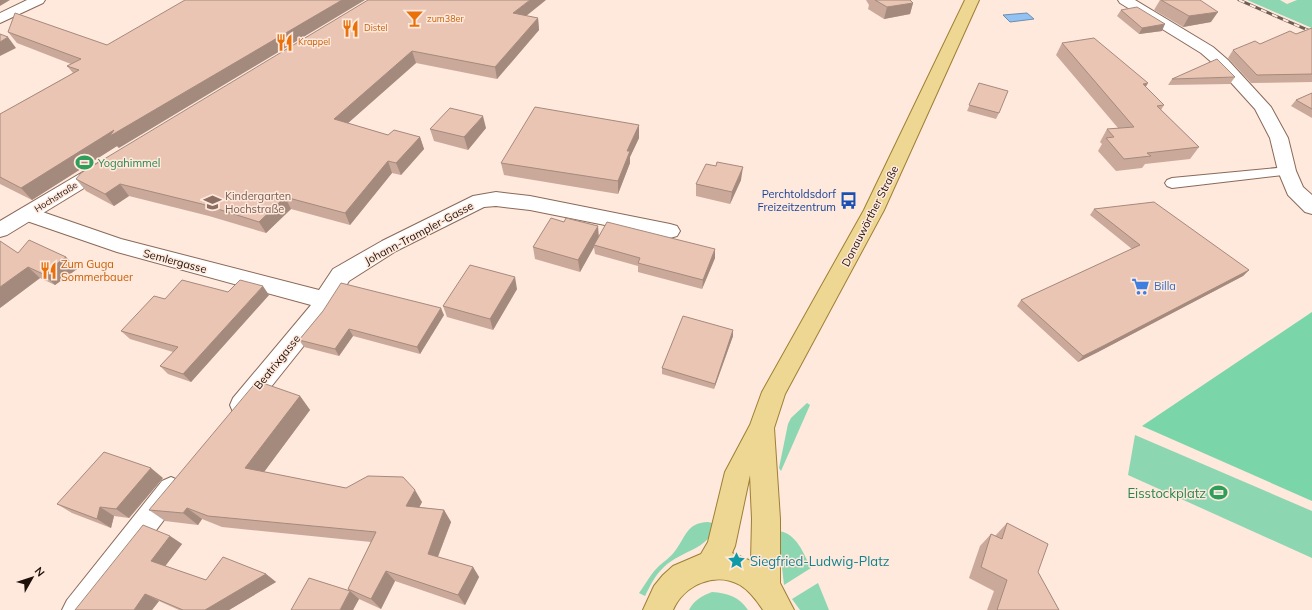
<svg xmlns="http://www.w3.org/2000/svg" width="1312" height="610" font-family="Mulish,sans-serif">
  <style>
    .green { fill: #8cd6b1 }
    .forest { fill: #7ad5a9 }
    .water { fill: #91c2f3; stroke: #6e8dad }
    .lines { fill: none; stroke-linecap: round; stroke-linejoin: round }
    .lane-casing { stroke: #8a6958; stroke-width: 2 }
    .street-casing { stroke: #8a6958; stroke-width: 2 }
    .secondary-casing { stroke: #8a6958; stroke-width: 2 }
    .primary-casing { stroke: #9e7f34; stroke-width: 2 }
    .lane { fill: #fff; fill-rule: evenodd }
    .street { fill: #fff; fill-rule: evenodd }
    .secondary { fill: #fff; fill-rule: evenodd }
    .primary { fill: #eed693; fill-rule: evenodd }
    .rail-casing { stroke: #6f5e56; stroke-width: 3 }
    .rail { stroke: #ffe8dc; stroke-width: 2; stroke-dasharray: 6; stroke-linecap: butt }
    .wall { fill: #caa99a }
    .shaded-wall { fill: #a48a7d }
    .building { fill: #ebc5b3; stroke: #a48a7d }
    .labels { text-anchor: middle; stroke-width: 3; stroke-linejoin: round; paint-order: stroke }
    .far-food-label { font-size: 9px; fill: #c56008; stroke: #ffe8dc; text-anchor: start }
    .far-street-label { font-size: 9px; fill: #1d1009; stroke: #ffe8dc }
    .leisure-label { font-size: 11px; fill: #27864d; stroke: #ffe8dc; text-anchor: start }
    .transit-label { font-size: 11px; fill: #164399; stroke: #ffe8dc; text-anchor: end }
    .education-label { font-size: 11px; fill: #785e54; stroke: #ffe8dc; text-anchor: start }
    .street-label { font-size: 11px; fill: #1d1009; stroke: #ffe8dc }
    .food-label { font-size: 11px; fill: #c56008; stroke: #ffe8dc; text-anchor: start }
    .shop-label { font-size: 11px; fill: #366cbe; stroke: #ffe8dc; text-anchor: start }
    .near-leisure-label { font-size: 13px; fill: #27864d; stroke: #ffe8dc; text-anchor: end }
    .near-culture-label { font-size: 13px; fill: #0d838f; stroke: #ffe8dc; text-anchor: start }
  </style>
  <rect width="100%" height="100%" fill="#ffe8dc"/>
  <!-- green -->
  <g class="green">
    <polygon points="1247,0 1280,0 1287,4 1297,0 1312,0 1312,28"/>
    <polygon points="807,403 810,405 781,471 779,468 788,424 791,418"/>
    <polygon points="1135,435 1312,511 1312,558 1128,475"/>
    <path d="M 708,522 L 717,524 C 706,552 683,549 664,567 C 655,575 650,586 645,596 L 639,593 C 645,585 650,575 657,568 C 663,562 670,558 675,551 C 686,537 686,523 708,522 Z"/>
    <path d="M 778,531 C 797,533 803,553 811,568 L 784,585 Z"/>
    <polygon points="818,583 829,610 800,610 792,599"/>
    <path d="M 712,592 C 728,593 739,597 748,610 L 689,610 C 694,600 702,596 712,592 Z"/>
  </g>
  <!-- forest -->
  <polygon class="forest" points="1312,312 1312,501 1142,426"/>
  <!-- water -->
  <polygon class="water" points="1027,13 1034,19 1010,22 1003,15"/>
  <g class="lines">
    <defs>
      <polygon id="lane" points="1287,167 1292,168 1294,171 1292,174 1172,188 1167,186 1165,183 1167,180 1172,178"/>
      <g id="street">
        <polygon points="27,0 45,0 43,3 0,23 0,13"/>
        <polygon points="1118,0 1135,0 1213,47 1228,60 1271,107 1288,138 1296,171 1303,187 1312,195 1312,214 1305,212 1288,195 1278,171 1270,138 1255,109 1216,66 1201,53 1120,3"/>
        <polygon points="496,192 530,196 670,224 677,226 680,231 677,236 670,238 530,210 496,206 484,207 396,251 349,281 326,318 251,412 242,416 233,412 230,405 233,398 311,305 117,252 21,219 18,214 21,209 28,207 121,239 319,290 333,269 382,241 473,196"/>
        <polygon points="171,477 180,481 184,490 180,499 95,610 62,610 67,600 162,481"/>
      </g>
      <polygon id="secondary" points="105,161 112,163 114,167 112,171 7,235 0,237 0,221 98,163"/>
      <path id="primary" d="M 965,0 L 979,0 L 884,210 L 785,394 L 774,428 L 780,519 L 780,583 L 794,610 L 763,610 C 757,601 750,591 740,585 C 715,571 684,585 673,610 L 643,610 L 654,586 L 663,575 L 673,566 L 701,554 L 708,542 L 725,472 L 750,425 L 762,392 L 864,210 ZM 750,475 L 752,519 L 751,561 L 732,553 L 735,546 Z"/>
    </defs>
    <!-- lane casing -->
    <use href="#lane" class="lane-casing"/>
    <!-- street casing -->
    <use href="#street" class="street-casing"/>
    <!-- secondary casing -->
    <use href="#secondary" class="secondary-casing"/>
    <!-- primary casing -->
    <use href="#primary" class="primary-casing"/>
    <!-- lane -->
    <use href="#lane" class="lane"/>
    <!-- street -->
    <use href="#street" class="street"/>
    <!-- secondary -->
    <use href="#secondary" class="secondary"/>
    <!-- primary -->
    <use href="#primary" class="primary"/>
    <defs>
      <polyline id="rail" points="1239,0 1312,32"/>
    </defs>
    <!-- rail casing -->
    <use href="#rail" class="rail-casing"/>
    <!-- rail -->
    <use href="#rail" class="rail"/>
  </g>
  <!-- wall -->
  <g class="wall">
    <polygon points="368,0 526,16 538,18 539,30 497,79 416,63 348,123 388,135 420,137 424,149 401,175 392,173 350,225 291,209 266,233 209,216 129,196 114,206 86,191 76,179"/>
    <polygon points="866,0 910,0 913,3 910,14 884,19 868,9 869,5"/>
    <polygon points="1160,0 1200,0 1211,22 1183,27 1154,10"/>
    <polygon points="1121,10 1162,31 1139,34 1117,16"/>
    <polygon points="1312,28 1312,82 1251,83 1228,58 1233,50 1260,44 1296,34"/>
    <polygon points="8,32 107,45 119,148 117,146 32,200 0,184 0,114 73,73 67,66 71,64 17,43"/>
    <polygon points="1062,43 1146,87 1164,105 1161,110 1199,147 1190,159 1145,164 1142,168 1116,171 1098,151 1102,144 1100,142 1107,129 1118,128 1056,55"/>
    <polygon points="1235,77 1230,84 1168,85 1172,79"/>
    <polygon points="979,83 999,113 996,119 967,111"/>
    <polygon points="1312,93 1312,118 1291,106 1296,100"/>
    <polygon points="486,128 468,150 434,141 430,129"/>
    <polygon points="639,138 630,157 630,163 618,194 504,175 501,163"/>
    <polygon points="741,180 730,204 696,196 696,184"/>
    <polygon points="1094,209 1249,270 1243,276 1098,352 1078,362 1017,306 1021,300 1132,249 1090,215"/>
    <polygon points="564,222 599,236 715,258 702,289 638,272 638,266 595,254 594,247 580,272 535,259 533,247"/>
    <polygon points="18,253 66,257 77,269 55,285 40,278 0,308"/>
    <polygon points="517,289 493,330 447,317 443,306"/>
    <polygon points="269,295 191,382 168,374 160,366 173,352 130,339 121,331 165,299"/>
    <polygon points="323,311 444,315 420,354 353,336 339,356 304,347 299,340"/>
    <polygon points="733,330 733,336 714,389 662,374 662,368"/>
    <polygon points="300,396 310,410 264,472 346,488 422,502 419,507 444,510 451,522 438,557 473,567 479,577 465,605 395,581 381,609 359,599 353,610 350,591 348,589 371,542 222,527 202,519 198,525 165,521 149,510"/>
    <polygon points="163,478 129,518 114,516 111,528 72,513 57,504"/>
    <polygon points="1007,523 1038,572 1059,610 987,610 994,591 969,578 980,546 991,534 995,536"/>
    <polygon points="170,536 182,544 165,566 206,580 266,574 276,582 229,610 179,610 159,601 152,610 75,610"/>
  </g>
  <!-- shaded-wall -->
  <g class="shaded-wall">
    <polygon points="0,0 10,0 0,6"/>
    <polygon points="342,0 365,0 119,148 117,146 32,200 21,188 114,130"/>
    <polygon points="530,0 546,0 515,25 513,13"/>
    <polygon points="913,3 910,14 884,19 887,7"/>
    <polygon points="1218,12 1211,22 1183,27 1189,16"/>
    <polygon points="538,18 539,30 497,79 495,67"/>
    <polygon points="1165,24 1162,31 1139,34 1142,28"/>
    <polygon points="8,37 16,48 0,56 0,42"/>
    <polygon points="412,51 416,63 339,131 334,119"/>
    <polygon points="1148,83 1141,95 1143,84"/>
    <polygon points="483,116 486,128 468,150 464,137"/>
    <polygon points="639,125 639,138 630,157 630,163 618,194 618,181 627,151"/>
    <polygon points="420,137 424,149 401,175 396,163"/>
    <polygon points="388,161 392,173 350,225 345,213"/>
    <polygon points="743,167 741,180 730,204 732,192"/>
    <polygon points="120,184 129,196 114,206 105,194"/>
    <polygon points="285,197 291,209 266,233 259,222"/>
    <polygon points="598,226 599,238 594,245 594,247 580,272 578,260"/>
    <polygon points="715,249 715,258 702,289 703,280"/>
    <polygon points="66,257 77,269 55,285 43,274"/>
    <polygon points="28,267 40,278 0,308 0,287"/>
    <polygon points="1249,270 1243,276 1098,352 1078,362 1083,356"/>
    <polygon points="515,277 517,289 493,330 490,319"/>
    <polygon points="263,286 269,295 191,382 183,374"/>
    <polygon points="441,308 444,315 420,354 417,347"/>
    <polygon points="349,329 353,336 339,356 335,349"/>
    <polygon points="733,330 733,336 714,389 715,384"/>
    <polygon points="300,396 310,410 258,480 245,468"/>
    <polygon points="151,468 163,478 129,518 116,509"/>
    <polygon points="415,490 422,502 414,518 406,506"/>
    <polygon points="100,507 114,516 111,528 97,519"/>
    <polygon points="187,508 202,519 198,525 183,513"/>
    <polygon points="444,510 451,522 435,564 428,554"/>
    <polygon points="170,536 182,544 163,569 151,561"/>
    <polygon points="473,567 479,577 465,605 458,595"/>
    <polygon points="386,571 395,581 381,609 371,599"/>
    <polygon points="266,574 276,582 229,610 205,610"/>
    <polygon points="350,591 359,599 353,610 340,610"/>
    <polygon points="145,594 159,601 152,610 134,610"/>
  </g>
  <!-- building -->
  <g class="building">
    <polygon points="185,0 342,0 110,136 114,130 21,188 0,177 0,114 79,70 67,66 81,59 8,32 15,13 107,45"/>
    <polygon points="368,0 530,0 513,13 538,18 495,67 412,51 334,119 388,135 394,130 420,137 396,163 388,161 345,213 285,197 259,222 202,204 120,184 105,194 76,179 81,173"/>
    <polygon points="875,0 910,0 913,3 887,7"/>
    <polygon points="1161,0 1200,0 1218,12 1189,16"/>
    <polygon points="1137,7 1165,24 1142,28 1121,10"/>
    <polygon points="1312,28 1312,74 1257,75 1233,50 1255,41 1260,44 1290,31 1296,34"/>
    <polygon points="0,34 8,37 0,42"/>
    <polygon points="1094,38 1148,83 1143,84 1164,105 1157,106 1199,147 1147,153 1151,156 1124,159 1106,138 1114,137 1107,129 1134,127 1062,43"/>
    <polygon points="1217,59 1235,77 1172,79"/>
    <polygon points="979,83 1008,91 999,113 969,105"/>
    <polygon points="1312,93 1312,109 1296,100"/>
    <polygon points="535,107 639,125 627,151 630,151 618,181 501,163"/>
    <polygon points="450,108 483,116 464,137 430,129"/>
    <polygon points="717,162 743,167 732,192 696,184 706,164 716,166"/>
    <polygon points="1154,202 1249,270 1103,346 1083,356 1021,300 1140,245 1094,209"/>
    <polygon points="551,218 564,222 566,218 598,226 578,260 533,247"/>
    <polygon points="607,222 715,249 703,280 638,263 640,258 594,245"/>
    <polygon points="29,240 66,257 43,274 28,267 0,287 0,241 18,253"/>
    <polygon points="470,265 515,277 490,319 443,306"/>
    <polygon points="182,280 228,292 240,280 263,286 183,374 160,366 178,347 121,331 154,296 165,299"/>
    <polygon points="341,283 441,308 417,347 349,329 335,349 299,340 323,311"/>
    <polygon points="683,316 733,330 715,384 662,368"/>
    <polygon points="257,381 300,396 245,468 346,488 368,476 403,477 415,490 406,506 444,510 428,554 473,567 458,595 386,571 371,599 348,589 376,532 208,516 187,508 183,513 149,510"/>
    <polygon points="104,452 151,468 116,509 100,507 97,519 57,504"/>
    <polygon points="1007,523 1048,544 1038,572 1059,610 997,610 1007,580 981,567 991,534 1002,539"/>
    <polygon points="143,525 170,536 151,561 206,580 223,557 266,574 205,610 183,610 145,594 134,610 75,610"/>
    <polygon points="309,578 350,591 340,610 291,610"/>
  </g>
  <!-- icons -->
  <defs>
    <symbol id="bar-bare" viewBox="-9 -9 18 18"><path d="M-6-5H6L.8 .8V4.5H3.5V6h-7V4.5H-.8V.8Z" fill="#e8710a" stroke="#ffe8dc" stroke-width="2.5" paint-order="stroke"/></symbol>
    <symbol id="restaurant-bare" viewBox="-9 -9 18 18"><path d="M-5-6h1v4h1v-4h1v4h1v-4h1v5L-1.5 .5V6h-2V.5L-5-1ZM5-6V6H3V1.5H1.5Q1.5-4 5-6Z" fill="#e8710a" stroke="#ffe8dc" stroke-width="2.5" paint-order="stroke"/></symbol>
    <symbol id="stadium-bare" viewBox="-9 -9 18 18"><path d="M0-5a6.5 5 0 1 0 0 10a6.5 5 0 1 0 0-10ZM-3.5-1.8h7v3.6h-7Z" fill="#2e9e5b" stroke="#ffe8dc" stroke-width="2.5" paint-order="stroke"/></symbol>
    <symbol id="bus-bare" viewBox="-9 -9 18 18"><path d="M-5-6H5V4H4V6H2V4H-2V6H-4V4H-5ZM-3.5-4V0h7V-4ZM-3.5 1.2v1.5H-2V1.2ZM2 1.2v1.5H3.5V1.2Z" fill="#1a4fb4" stroke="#ffe8dc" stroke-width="2.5" paint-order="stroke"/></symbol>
    <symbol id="school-bare" viewBox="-9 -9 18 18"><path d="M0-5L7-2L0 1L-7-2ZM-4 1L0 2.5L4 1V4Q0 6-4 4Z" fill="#8d6e63" stroke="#ffe8dc" stroke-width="2.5" paint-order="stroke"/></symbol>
    <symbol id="supermarket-bare" viewBox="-9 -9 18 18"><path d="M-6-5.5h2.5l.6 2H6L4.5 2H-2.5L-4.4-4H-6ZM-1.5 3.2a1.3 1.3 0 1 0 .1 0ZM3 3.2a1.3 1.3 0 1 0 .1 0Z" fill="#3f7fe0" stroke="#ffe8dc" stroke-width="2.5" paint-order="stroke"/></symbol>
    <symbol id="sight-bare" viewBox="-9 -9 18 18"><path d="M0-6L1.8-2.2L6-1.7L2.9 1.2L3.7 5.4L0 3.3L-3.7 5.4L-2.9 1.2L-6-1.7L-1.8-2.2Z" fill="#0f9aa8" stroke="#ffe8dc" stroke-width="2.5" paint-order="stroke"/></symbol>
  </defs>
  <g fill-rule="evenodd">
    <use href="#bar-bare" x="402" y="6" width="25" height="25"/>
    <use href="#restaurant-bare" x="338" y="16" width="25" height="25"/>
    <use href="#restaurant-bare" x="272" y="30" width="25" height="25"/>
    <use href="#stadium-bare" x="72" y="150" width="25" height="25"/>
    <use href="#bus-bare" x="836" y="188" width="25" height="25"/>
    <use href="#school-bare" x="200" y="190" width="25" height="25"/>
    <use href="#restaurant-bare" x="36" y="258" width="25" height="25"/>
    <use href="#supermarket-bare" x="1128" y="274" width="25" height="25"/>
    <use href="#stadium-bare" x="1206" y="480" width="25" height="25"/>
    <use href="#sight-bare" x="724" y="548" width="25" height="25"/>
  </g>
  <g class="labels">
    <!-- far-food labels -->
    <g class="far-food-label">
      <text x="427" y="22">zum38er</text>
      <text x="364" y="31">Distel</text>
      <text x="298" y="45">Krappel</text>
    </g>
    <!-- far-street labels -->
    <g class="far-street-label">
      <text transform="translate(56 197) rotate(-32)" y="3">Hochstraße</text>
    </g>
    <!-- leisure labels -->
    <g class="leisure-label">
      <text x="98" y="167">Yogahimmel</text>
    </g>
    <!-- transit labels -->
    <g class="transit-label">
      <text x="836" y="198">Perchtoldsdorf<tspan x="836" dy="13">Freizeitzentrum</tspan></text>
    </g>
    <!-- education labels -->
    <g class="education-label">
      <text x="225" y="200">Kindergarten<tspan x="225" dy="13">Hochstraße</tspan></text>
    </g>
    <!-- street labels -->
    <g class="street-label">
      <text transform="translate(870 216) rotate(-63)" y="4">Donauwörther Straße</text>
      <text transform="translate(419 233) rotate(-28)" y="4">Johann-Trampler-Gasse</text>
      <text transform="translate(175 261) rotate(15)" y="4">Semlergasse</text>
      <text transform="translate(277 362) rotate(-51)" y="4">Beatrixgasse</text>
    </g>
    <!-- food labels -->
    <g class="food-label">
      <text x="61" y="268">Zum Guga<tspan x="61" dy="13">Sommerbauer</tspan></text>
    </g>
    <!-- shop labels -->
    <g class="shop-label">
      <text x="1154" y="290">Billa</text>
    </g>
    <!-- near-leisure labels -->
    <g class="near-leisure-label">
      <text x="1206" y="498">Eisstockplatz</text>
    </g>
    <!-- near-culture labels -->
    <g class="near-culture-label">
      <text x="750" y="566">Siegfried-Ludwig-Platz</text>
    </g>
  </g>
  <!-- north arrow -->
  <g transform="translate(32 578) rotate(51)" stroke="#ffe8dc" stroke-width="3" paint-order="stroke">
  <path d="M0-3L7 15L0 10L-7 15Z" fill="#1d1009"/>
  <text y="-6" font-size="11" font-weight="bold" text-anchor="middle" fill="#1d1009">N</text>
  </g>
</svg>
